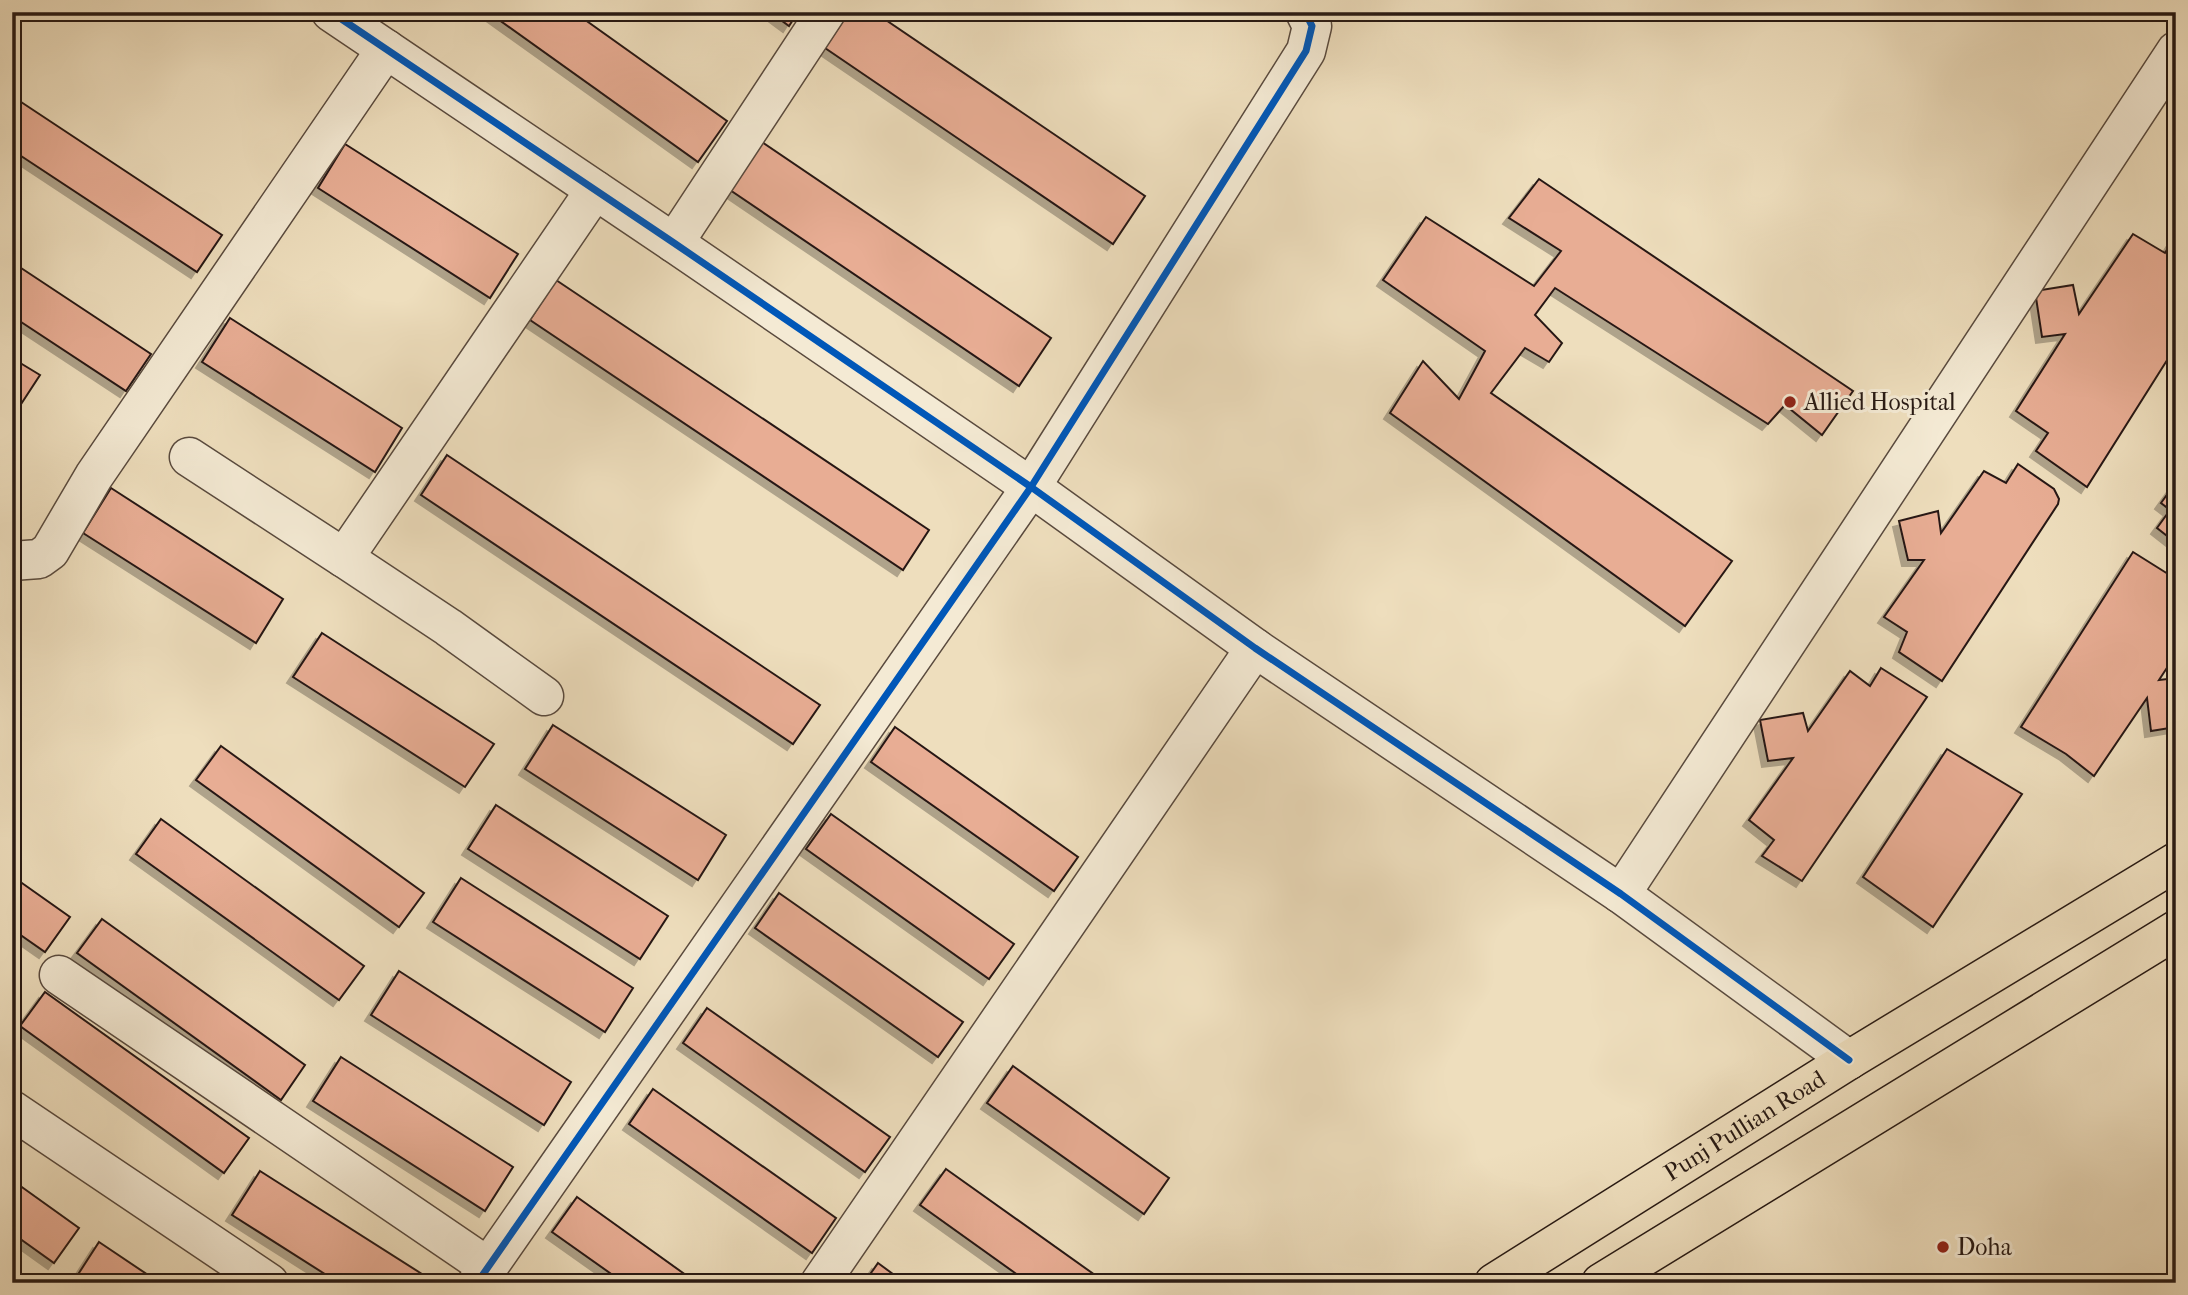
<svg xmlns="http://www.w3.org/2000/svg" width="2188" height="1295" font-family="'IM FELL French Canon',serif">
  <style>
    .building { fill: #e8ad94; stroke: #271913; stroke-width: 2; filter: url(#shadow) }
    .lines { fill: none; stroke-linecap: round; stroke-linejoin: round }
    .minor-casing { stroke: #594a3e; stroke-width: 41 }
    .major-casing { stroke: #271913; stroke-width: 41 }
    .minor { stroke: #f4ead4; stroke-width: 38 }
    .major { stroke: #eedebd; stroke-width: 38 }
    .cycleway-casing { stroke: #f4ead4; stroke-width: 11 }
    .cycleway { stroke: #0057b8; stroke-width: 7 }
    .poi-dot { fill: #8f2418; stroke: #f4ead4; stroke-width: 2.5 }
    .labels { text-anchor: middle; stroke-width: 6; stroke-linejoin: round; paint-order: stroke }
    .poi-label { font-size: 24px; fill: #271913; stroke: #f4ead4; text-anchor: start }
    .street-label { font-size: 24px; fill: #271913; stroke: #f4ead4 }
  </style>
  <defs>
    <filter id="shadow"><feDropShadow dx="-6" dy="6" stdDeviation="0" flood-color="#0004"/></filter>
  </defs>
  <rect width="100%" height="100%" fill="#eedebd"/>
  <filter id="stains"><feTurbulence type="fractalNoise" baseFrequency=".00286" numOctaves="4"/><feColorMatrix values="0 0 0 0 .2 0 0 0 0 .09 0 0 0 0 .02 0 0 0 .5 -.17"/></filter>
  <radialGradient id="worn" r=".72"><stop offset=".6" stop-color="#630" stop-opacity="0"/><stop offset="1" stop-color="#630" stop-opacity=".3"/></radialGradient>
  <!-- building -->
  <g class="building">
    <polygon points="488,12 574,12 727,121 698,162"/>
    <polygon points="770,12 798,12 789,26"/>
    <polygon points="849,12 874,12 1145,196 1113,244 825,48"/>
    <polygon points="12,96 222,235 197,272 12,150"/>
    <polygon points="762,142 1051,338 1019,386 730,190"/>
    <polygon points="345,144 518,254 490,298 318,188"/>
    <polygon points="1539,179 1853,391 1822,435 1785,405 1768,424 1555,288 1535,315 1562,343 1549,362 1525,348 1491,393 1732,561 1685,626 1390,413 1423,361 1459,399 1485,351 1383,280 1426,217 1534,286 1561,251 1509,218"/>
    <polygon points="2133,234 2165,253 2176,235 2176,346 2087,487 2036,451 2048,433 2016,411 2065,334 2042,337 2035,291 2073,285 2079,314"/>
    <polygon points="12,262 151,354 126,391 12,316"/>
    <polygon points="556,280 929,530 903,570 530,320"/>
    <polygon points="230,318 402,428 375,472 202,362"/>
    <polygon points="12,358 40,375 12,418"/>
    <polygon points="447,455 820,705 793,744 421,495"/>
    <polygon points="2018,464 2054,489 2059,499 2058,504 1942,681 1899,652 1907,632 1884,617 1924,560 1908,560 1899,521 1938,511 1941,533 1984,471 2006,483"/>
    <polygon points="2176,482 2176,543 2157,528 2170,510 2161,503"/>
    <polygon points="111,488 283,599 256,643 83,533"/>
    <polygon points="2133,552 2176,579 2176,654 2159,680 2176,678 2176,727 2151,731 2147,698 2094,776 2066,754 2021,727"/>
    <polygon points="322,633 494,744 465,787 293,677"/>
    <polygon points="1881,668 1927,697 1802,881 1762,856 1774,840 1749,820 1793,758 1768,761 1760,720 1803,713 1808,731 1850,671 1870,686"/>
    <polygon points="553,725 726,835 698,880 525,769"/>
    <polygon points="895,727 1078,857 1054,891 871,762"/>
    <polygon points="221,746 424,893 399,927 196,780"/>
    <polygon points="1947,749 2022,794 1933,927 1863,877"/>
    <polygon points="496,805 668,916 640,959 468,849"/>
    <polygon points="831,814 1014,944 989,979 806,849"/>
    <polygon points="161,819 364,966 339,1000 136,854"/>
    <polygon points="12,876 70,917 45,952 12,929"/>
    <polygon points="461,878 633,988 605,1032 433,922"/>
    <polygon points="779,893 963,1022 938,1057 755,928"/>
    <polygon points="102,919 305,1065 281,1100 77,953"/>
    <polygon points="399,971 571,1082 544,1125 371,1015"/>
    <polygon points="12,985 19,990 12,999"/>
    <polygon points="45,992 249,1138 224,1173 20,1026"/>
    <polygon points="707,1008 890,1137 865,1172 683,1043"/>
    <polygon points="341,1057 513,1167 485,1211 313,1101"/>
    <polygon points="1013,1066 1169,1178 1144,1214 987,1103"/>
    <polygon points="653,1089 836,1218 812,1253 629,1124"/>
    <polygon points="946,1169 1102,1280 1100,1283 1029,1283 920,1205"/>
    <polygon points="260,1171 433,1281 432,1283 339,1283 232,1215"/>
    <polygon points="12,1180 79,1228 54,1263 12,1233"/>
    <polygon points="577,1197 697,1283 624,1283 552,1232"/>
    <polygon points="99,1242 160,1283 87,1283 77,1276"/>
    <polygon points="878,1263 905,1283 864,1283"/>
  </g>
  <g class="lines">
    <defs>
      <g id="minor">
        <polyline points="331,12 674,243 1031,487 1255,648 1621,894 1849,1060"/>
        <polyline points="674,243 826,12"/>
        <polyline points="189,457 344,558"/>
        <polyline points="12,561 39,559 50,551 94,476 386,49"/>
        <polyline points="544,696 448,627 344,558 595,190"/>
        <polyline points="1621,894 2176,51"/>
        <polyline points="59,975 488,1267"/>
        <polyline points="12,1110 269,1283"/>
        <polyline points="477,1283 1031,487 1306,51 1312,26 1305,12"/>
        <polyline points="820,1283 1255,648"/>
      </g>
      <g id="major">
        <path id="s1" d="M 1494,1283 L 1849,1060 L 2176,862"/>
        <polyline points="1601,1283 2176,930"/>
      </g>
    </defs>
    <!-- minor casing -->
    <use href="#minor" class="minor-casing"/>
    <!-- major casing -->
    <use href="#major" class="major-casing"/>
    <!-- minor -->
    <use href="#minor" class="minor"/>
    <!-- major -->
    <use href="#major" class="major"/>
    <defs>
      <g id="cycleway">
        <polyline points="331,12 674,243 1031,487 1255,648 1621,894 1849,1060"/>
        <polyline points="477,1283 1031,487 1306,51 1312,26 1305,12"/>
      </g>
    </defs>
    <!-- cycleway casing -->
    <use href="#cycleway" class="cycleway-casing"/>
    <!-- cycleway -->
    <use href="#cycleway" class="cycleway"/>
  </g>
  <!-- markers -->
  <g class="poi-dot">
    <circle cx="1790" cy="402" r="7"/>
    <circle cx="1943" cy="1247" r="7"/>
  </g>
  <g class="labels">
    <!-- poi labels -->
    <g class="poi-label">
      <text x="1804" y="410">Allied Hospital</text>
      <text x="1957" y="1255">Doha</text>
    </g>
    <!-- street labels -->
    <g class="street-label">
      <text dy="8" stroke="none"><textPath href="#s1" startOffset="296">Punj Pullian Road</textPath></text>
    </g>
  </g>
  <!-- margin -->
  <rect width="2188" height="1295" fill="none" stroke="#eedebd" stroke-width="42"/>
  <rect x="14" y="14" width="2160" height="1267" fill="none" stroke="#271913" stroke-width="3.5"/>
  <rect x="21" y="21" width="2146" height="1253" fill="none" stroke="#271913" stroke-width="2"/>
  <rect width="100%" height="100%" filter="url(#stains)"/>
  <rect width="100%" height="100%" fill="url(#worn)"/>
</svg>
